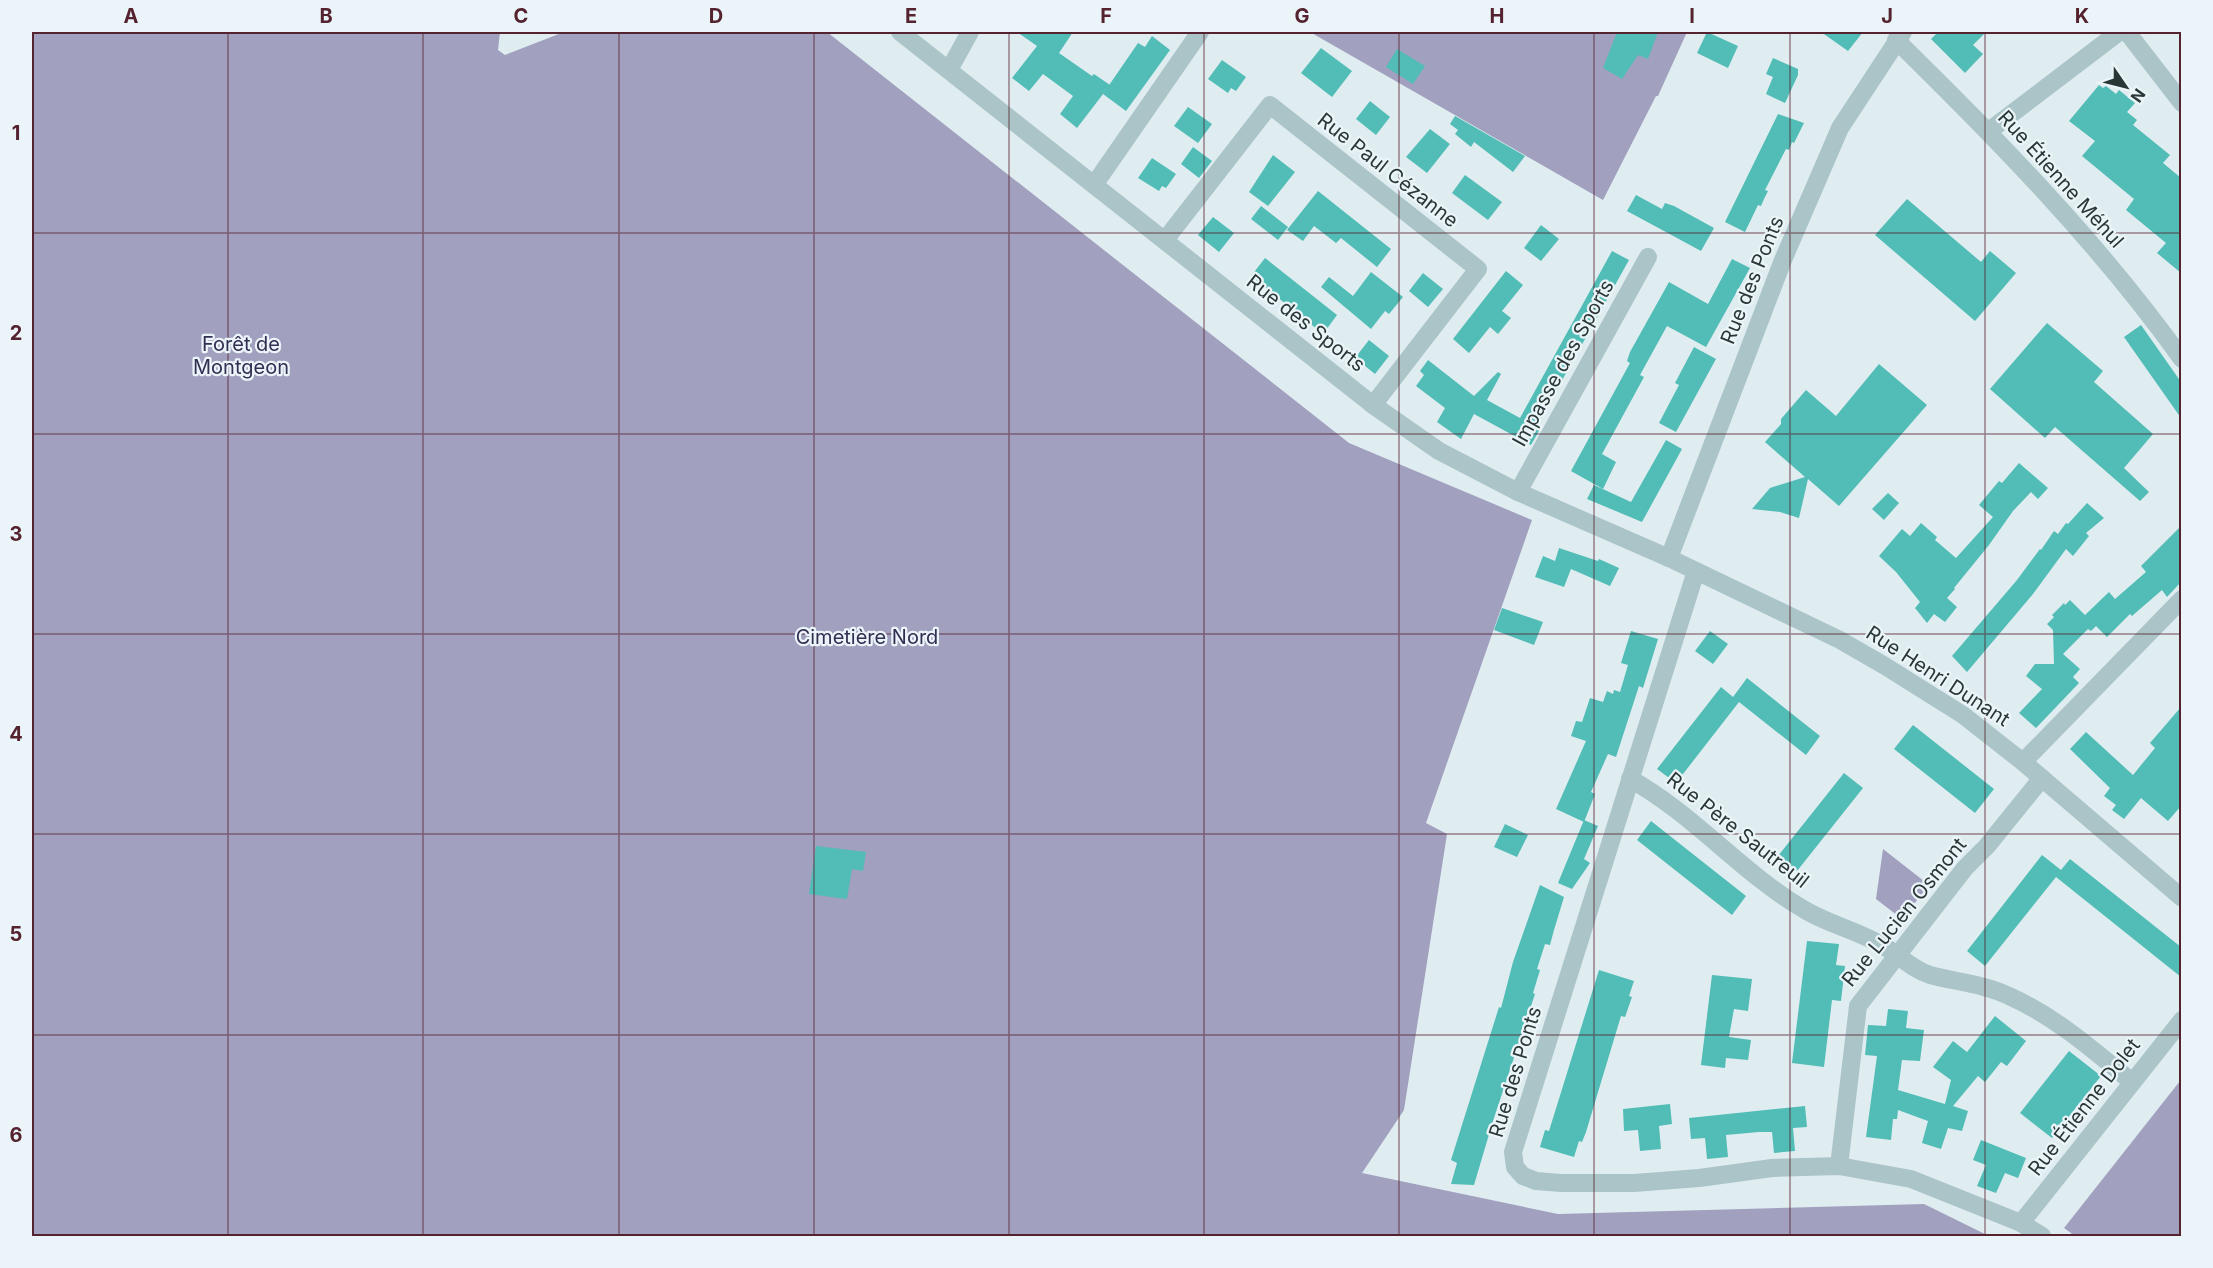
<svg xmlns="http://www.w3.org/2000/svg" width="2213" height="1268" font-family="Inter,sans-serif">
  <style>
    .green { fill: #a1a0bf }
    .building { fill: #51bdb6 }
    .lines { fill: none; stroke-linecap: round; stroke-linejoin: round }
    .minor { stroke: #abc4c8; stroke-width: 18 }
    .grid { fill: none; stroke: #55222f; stroke-width: 1.5; stroke-opacity: 0.55 }
    .labels { text-anchor: middle; stroke-width: 4.5; stroke-linejoin: round; paint-order: stroke }
    .street-label { font-size: 20px; fill: #2a3737; stroke: #ebf5f9 }
    .park-label { font-size: 20px; fill: #322f53; stroke: #ebf5f9 }
    .neatline { fill: none; stroke: #55222f; stroke-width: 2 }
    .grid-label { font-size: 20px; text-anchor: middle; font-weight: bold; fill: #55222f }
  </style>
  <rect width="100%" height="100%" fill="#dfedf1"/>
  <!-- green -->
  <g class="green">
    <polygon points="32,32 500,32 498,50 505,55 564,32 827,32 1349,443 1532,520 1426,823 1447,834 1404,1110 1362,1173 1558,1214 1924,1204 1989,1236 32,1236"/>
    <polygon points="1310,32 1687,32 1658,96 1656,96 1603,200"/>
    <polygon points="1883,849 1929,885 1902,919 1876,899"/>
    <polygon points="2180,1081 2182,1082 2181,1236 2075,1236 2064,1228"/>
  </g>
  <!-- building -->
  <g class="building">
    <polygon points="1017,32 1073,32 1059,53 1092,76 1094,74 1110,85 1077,128 1060,114 1073,96 1043,74 1029,91 1012,78 1037,46"/>
    <polygon points="1617,32 1658,32 1648,59 1638,55 1622,79 1603,68"/>
    <polygon points="1707,32 1738,46 1728,68 1697,53"/>
    <polygon points="1821,32 1863,32 1848,51"/>
    <polygon points="1938,32 1986,32 1973,45 1983,54 1965,73 1931,39"/>
    <polygon points="1152,36 1170,50 1126,111 1103,94 1138,43 1145,47"/>
    <polygon points="1321,48 1352,71 1332,97 1301,73"/>
    <polygon points="1397,49 1425,66 1413,84 1386,67"/>
    <polygon points="1773,58 1798,69 1798,75 1785,103 1766,94 1773,77 1766,74"/>
    <polygon points="1222,60 1246,77 1236,91 1231,88 1228,93 1208,79"/>
    <polygon points="2099,85 2103,88 2106,86 2116,94 2119,90 2135,103 2127,112 2137,120 2133,125 2170,155 2163,163 2181,178 2181,273 2157,253 2166,243 2126,210 2134,199 2082,156 2095,141 2069,121"/>
    <polygon points="1370,101 1390,117 1376,135 1356,119"/>
    <polygon points="1188,107 1212,124 1198,143 1174,126"/>
    <polygon points="1778,114 1804,123 1794,143 1792,142 1789,150 1786,149 1765,190 1768,191 1764,199 1761,206 1758,205 1745,232 1725,222"/>
    <polygon points="1455,116 1525,156 1513,172 1474,142 1471,147 1455,134 1458,130 1450,124"/>
    <polygon points="1430,129 1450,144 1427,173 1406,157"/>
    <polygon points="1193,147 1212,161 1199,178 1181,164"/>
    <polygon points="1273,155 1295,172 1268,206 1249,192"/>
    <polygon points="1152,158 1176,174 1166,188 1162,186 1159,191 1138,178"/>
    <polygon points="1465,175 1502,202 1488,220 1452,193"/>
    <polygon points="1318,191 1391,249 1377,267 1341,238 1336,243 1314,226 1303,241 1287,230"/>
    <polygon points="1636,195 1662,209 1665,203 1674,206 1714,228 1701,251 1627,211"/>
    <polygon points="1907,199 1981,262 1990,251 2016,273 1975,321 1875,235"/>
    <polygon points="1261,206 1288,227 1278,240 1251,219"/>
    <polygon points="1213,217 1234,233 1219,252 1198,235"/>
    <polygon points="1541,225 1559,239 1541,261 1524,248"/>
    <polygon points="1612,251 1629,260 1536,427 1540,429 1531,445 1474,414 1461,439 1437,422 1445,408 1416,386 1424,375 1420,371 1428,360 1474,396 1498,372 1501,374 1487,400 1520,418"/>
    <polygon points="1265,258 1337,315 1323,334 1251,276"/>
    <polygon points="1732,259 1750,268 1706,347 1667,326 1640,375 1644,377 1602,454 1616,462 1603,489 1571,471 1630,363 1627,361 1630,352 1669,282 1708,304"/>
    <polygon points="1506,271 1523,285 1502,311 1511,318 1498,334 1490,327 1469,353 1453,339"/>
    <polygon points="1371,272 1403,297 1389,314 1385,311 1371,329 1321,287 1329,277 1353,296"/>
    <polygon points="1423,273 1443,289 1428,307 1409,291"/>
    <polygon points="2047,323 2103,371 2094,382 2153,434 2124,468 2149,492 2140,501 2055,427 2045,438 1990,389"/>
    <polygon points="2141,325 2181,382 2181,418 2124,337"/>
    <polygon points="1369,340 1389,356 1375,374 1355,358"/>
    <polygon points="1694,347 1716,359 1676,432 1659,423 1679,385 1675,383"/>
    <polygon points="1879,364 1927,405 1839,506 1808,479 1799,518 1780,512 1752,509 1770,488 1805,477 1765,442 1781,424 1781,419 1806,390 1836,416"/>
    <polygon points="1666,440 1682,449 1642,522 1587,499 1594,485 1631,502"/>
    <polygon points="2019,463 2048,488 2038,499 2031,492 2013,511 1989,545 1954,588 1955,589 1947,598 1957,607 1945,622 1934,614 1927,623 1915,608 1920,602 1896,572 1879,556 1902,529 1910,536 1921,523 1937,537 1935,540 1956,558 1993,517 1979,505 1999,481 2002,483"/>
    <polygon points="1888,493 1899,503 1884,520 1872,509"/>
    <polygon points="2087,503 2104,518 2086,533 2089,536 2073,556 2066,549 2033,594 1967,672 1966,671 1952,656 2017,580 2040,549 2041,550 2054,531 2058,534 2066,523 2068,524"/>
    <polygon points="2181,526 2181,582 2167,597 2162,590 2132,616 2130,614 2107,637 2096,626 2091,631 2088,629 2063,654 2080,669 2073,677 2079,683 2036,728 2019,713 2042,689 2026,676 2035,664 2054,664 2053,630 2047,624 2054,617 2052,615 2064,603 2065,605 2070,600 2085,615 2109,592 2115,599 2146,572 2141,566"/>
    <polygon points="1559,548 1598,561 1599,559 1619,568 1610,586 1571,569 1564,587 1535,577 1543,556 1555,561"/>
    <polygon points="1502,608 1543,622 1534,645 1494,630"/>
    <polygon points="1631,631 1658,639 1643,688 1639,686 1616,757 1608,754 1591,792 1595,794 1584,822 1556,809 1586,741 1571,736 1576,721 1582,722 1590,698 1603,702 1607,691 1613,694 1614,690 1620,692 1628,665 1621,663"/>
    <polygon points="1710,631 1728,644 1713,664 1695,651"/>
    <polygon points="1747,678 1820,736 1806,755 1739,702 1676,783 1657,769 1721,687 1733,697"/>
    <polygon points="2181,707 2181,806 2168,821 2141,798 2124,819 2112,810 2116,805 2104,796 2110,788 2070,749 2086,732 2133,775 2155,748 2150,743"/>
    <polygon points="1913,725 1994,789 1975,813 1894,749"/>
    <polygon points="1844,773 1863,788 1797,871 1778,856"/>
    <polygon points="1584,820 1598,826 1584,859 1590,863 1572,889 1558,883"/>
    <polygon points="1651,821 1746,896 1732,915 1637,840"/>
    <polygon points="1505,824 1528,835 1517,857 1494,847"/>
    <polygon points="816,846 866,852 863,871 852,869 847,899 809,894"/>
    <polygon points="2042,855 2061,870 2070,859 2181,947 2181,977 2056,877 1985,966 1967,951"/>
    <polygon points="1540,885 1564,897 1554,930 1550,945 1545,944 1537,969 1540,970 1533,993 1535,994 1493,1121 1474,1185 1451,1184 1457,1163 1451,1160 1499,1007 1501,1008 1513,962"/>
    <polygon points="1807,941 1839,944 1836,965 1845,966 1841,1001 1832,1000 1824,1067 1792,1063"/>
    <polygon points="1599,970 1634,981 1629,996 1632,997 1625,1017 1621,1016 1586,1132 1582,1142 1579,1141 1574,1157 1540,1147 1545,1130 1549,1131"/>
    <polygon points="1712,975 1752,979 1748,1011 1734,1009 1729,1037 1751,1040 1748,1060 1726,1058 1725,1068 1701,1065"/>
    <polygon points="1888,1009 1908,1011 1906,1028 1924,1030 1920,1061 1902,1060 1898,1090 1945,1104 1951,1080 1933,1067 1953,1041 1967,1052 1995,1016 2026,1041 2007,1066 2001,1062 1985,1082 1978,1076 1953,1106 1968,1111 1962,1131 1948,1128 1941,1149 1922,1143 1928,1121 1898,1110 1897,1119 1893,1119 1891,1140 1866,1137 1877,1056 1865,1055 1868,1025 1886,1026"/>
    <polygon points="2069,1051 2101,1076 2052,1138 2020,1113"/>
    <polygon points="1670,1104 1672,1124 1659,1126 1661,1149 1640,1151 1638,1130 1624,1131 1623,1109"/>
    <polygon points="1805,1106 1807,1127 1793,1128 1795,1151 1774,1153 1772,1132 1759,1132 1726,1135 1728,1157 1707,1159 1705,1138 1691,1139 1689,1118"/>
    <polygon points="1981,1140 2026,1158 2018,1178 2005,1173 1996,1193 1977,1186 1986,1165 1973,1160"/>
  </g>
  <g class="lines">
    <!-- minor -->
    <g class="minor">
      <polyline points="900,32 1373,405 1439,451 1518,492 1669,558 1840,640 1885,666 1963,715 2023,762 2182,898"/>
      <polyline points="2127,32 2182,103"/>
      <path d="M 1896,40 C 1998,140 2098,242 2182,359"/>
      <polyline points="949,70 970,32"/>
      <polyline points="1989,131 2119,32"/>
      <polyline points="1094,185 1200,32"/>
      <polyline points="1165,240 1270,105 1478,269 1373,405"/>
      <polyline points="1518,492 1648,257"/>
      <polyline points="1669,558 1783,260 1840,128 1903,32"/>
      <polyline points="1696,571 1513,1152 1515,1167 1523,1176 1536,1181 1561,1183 1634,1183 1699,1178 1772,1168 1839,1166 1911,1179 2021,1223 2042,1236"/>
      <polyline points="2023,762 2182,599"/>
      <path d="M 1630,779 C 1694,814 1741,873 1805,910 C 1828,924 1856,930 1880,944 C 1897,953 1911,969 1930,975 C 1957,982 1984,984 2009,996 C 2056,1017 2093,1050 2132,1082"/>
      <polyline points="1839,1166 1858,1006 1965,868 1987,846 2042,778"/>
      <polyline points="2021,1223 2182,1020"/>
    </g>
  </g>
  <!-- grid -->
  <path class="grid" d="M 228,32 L 228,1236M 423,32 L 423,1236M 619,32 L 619,1236M 814,32 L 814,1236M 1009,32 L 1009,1236M 1204,32 L 1204,1236M 1399,32 L 1399,1236M 1594,32 L 1594,1236M 1790,32 L 1790,1236M 1985,32 L 1985,1236M 32,233 L 2182,233M 32,434 L 2182,434M 32,634 L 2182,634M 32,834 L 2182,834M 32,1035 L 2182,1035"/>
  <g class="labels">
    <!-- street labels -->
    <g class="street-label">
      <text transform="translate(1388 170) rotate(38)" y="7">Rue Paul Cézanne</text>
      <text transform="translate(2061 179) rotate(48)" y="7">Rue Étienne Méhul</text>
      <text transform="translate(1752 280) rotate(-68)" y="7">Rue des Ponts</text>
      <text transform="translate(1306 323) rotate(38)" y="7">Rue des Sports</text>
      <text transform="translate(1563 363) rotate(-61)" y="7">Impasse des Sports</text>
      <text transform="translate(1938 676) rotate(33)" y="7">Rue Henri Dunant</text>
      <text transform="translate(1738 830) rotate(38)" y="7">Rue Père Sautreuil</text>
      <text transform="translate(1904 912) rotate(-51)" y="7">Rue Lucien Osmont</text>
      <text transform="translate(1515 1072) rotate(-73)" y="7">Rue des Ponts</text>
      <text transform="translate(2084 1107) rotate(-52)" y="7">Rue Étienne Dolet</text>
    </g>
    <!-- park labels -->
    <g class="park-label">
      <text x="241" y="351">Forêt de<tspan x="241" dy="23">Montgeon</tspan></text>
      <text x="867" y="644">Cimetière Nord</text>
    </g>
  </g>
  <!-- border -->
  <rect width="2213" height="1268" fill="none" stroke="#ebf5f9" stroke-width="66"/>
  <!-- north arrow -->
  <g transform="translate(2126 87) rotate(125)" stroke="#ebf5f9" stroke-width="4.5" paint-order="stroke">
  <path d="M0-4.5L10 22L0 15L-10 22Z" fill="#2a3737"/>
  <text y="-9" font-size="16" font-weight="bold" text-anchor="middle" fill="#2a3737">N</text>
  </g>
  <rect x="33" y="33" width="2147" height="1202" class="neatline"/>
  <g class="grid-label">
    <text x="131" y="23">A</text>
    <text x="326" y="23">B</text>
    <text x="521" y="23">C</text>
    <text x="716" y="23">D</text>
    <text x="911" y="23">E</text>
    <text x="1106" y="23">F</text>
    <text x="1302" y="23">G</text>
    <text x="1497" y="23">H</text>
    <text x="1692" y="23">I</text>
    <text x="1887" y="23">J</text>
    <text x="2082" y="23">K</text>
    <text x="16" y="140">1</text>
    <text x="16" y="340">2</text>
    <text x="16" y="541">3</text>
    <text x="16" y="741">4</text>
    <text x="16" y="941">5</text>
    <text x="16" y="1142">6</text>
  </g>
</svg>
